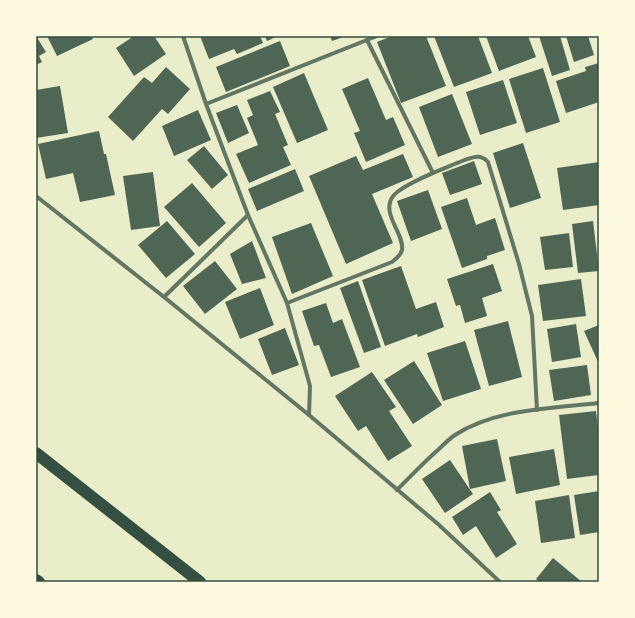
<svg xmlns="http://www.w3.org/2000/svg" width="635" height="618" font-family="'Alegreya Sans',sans-serif">
  <style>
    .building { fill: #4f6655 }
    .lines { fill: none; stroke-linecap: round; stroke-linejoin: round }
    .minor { stroke: #617663; stroke-width: 4 }
    .motorway { stroke: #344e41; stroke-width: 12 }
    .neatline { fill: none; stroke: #344e41; stroke-width: 1.5 }
  </style>
  <rect width="100%" height="100%" fill="#e9edc9"/>
  <!-- building -->
  <g class="building">
    <polygon points="36,36 46,52 39,56 42,62 36,65"/>
    <polygon points="47,36 91,36 93,39 57,56"/>
    <polygon points="134,36 154,36 166,54 134,76 116,48"/>
    <polygon points="200,36 260,36 263,43 237,54 234,49 209,59"/>
    <polygon points="265,36 278,36 267,41"/>
    <polygon points="330,36 346,36 332,41"/>
    <polygon points="392,36 426,36 446,86 401,103 377,42"/>
    <polygon points="434,36 478,36 492,73 454,87"/>
    <polygon points="486,36 528,36 536,57 499,71"/>
    <polygon points="539,36 560,36 570,70 552,76"/>
    <polygon points="566,36 588,36 594,55 574,62"/>
    <polygon points="280,41 290,66 226,92 216,67"/>
    <polygon points="599,63 599,102 566,113 556,81 586,71 585,67"/>
    <polygon points="166,67 190,89 168,114 162,109 133,141 108,117 144,77 152,83"/>
    <polygon points="543,68 560,122 526,133 509,79"/>
    <polygon points="304,73 328,130 297,143 273,87"/>
    <polygon points="368,78 386,120 393,117 405,145 366,162 354,133 360,131 342,89"/>
    <polygon points="503,80 517,123 480,135 466,92"/>
    <polygon points="60,86 68,133 36,138 36,90"/>
    <polygon points="270,91 280,112 275,114 288,145 283,147 291,165 249,183 236,154 258,145 247,118 253,115 247,100"/>
    <polygon points="452,94 472,144 438,157 419,107"/>
    <polygon points="237,105 249,133 228,143 216,113"/>
    <polygon points="198,110 211,140 174,156 162,126"/>
    <polygon points="99,131 104,154 106,154 115,195 80,202 73,173 46,179 38,144"/>
    <polygon points="523,143 541,198 510,208 493,153"/>
    <polygon points="204,146 228,175 212,189 187,160"/>
    <polygon points="403,154 413,177 372,194 393,243 346,264 309,176 356,156 363,170"/>
    <polygon points="474,161 482,184 450,195 442,173"/>
    <polygon points="599,162 599,205 563,210 557,168"/>
    <polygon points="295,169 304,191 257,211 248,189"/>
    <polygon points="153,172 160,226 131,230 123,176"/>
    <polygon points="192,183 226,223 199,247 164,207"/>
    <polygon points="428,190 442,229 411,241 397,201"/>
    <polygon points="467,198 476,225 495,218 505,250 487,256 487,259 462,268 441,207"/>
    <polygon points="167,221 195,254 166,278 138,245"/>
    <polygon points="593,221 599,271 578,273 572,224"/>
    <polygon points="311,223 333,276 292,294 272,237"/>
    <polygon points="569,233 573,267 545,270 540,237"/>
    <polygon points="252,241 266,278 242,284 230,254"/>
    <polygon points="215,261 237,289 205,314 183,286"/>
    <polygon points="493,264 502,291 482,298 487,316 465,323 460,305 456,306 447,279"/>
    <polygon points="401,266 416,309 436,302 444,327 418,337 417,334 385,346 362,280"/>
    <polygon points="581,279 586,316 543,321 538,285"/>
    <polygon points="358,281 381,347 364,353 340,288"/>
    <polygon points="260,288 274,325 240,339 225,302"/>
    <polygon points="326,303 333,323 342,319 360,367 331,377 319,345 314,346 302,311"/>
    <polygon points="508,321 522,377 489,386 474,330"/>
    <polygon points="576,324 581,357 552,362 547,329"/>
    <polygon points="599,325 599,364 584,331"/>
    <polygon points="285,328 299,365 272,375 258,339"/>
    <polygon points="465,341 481,389 443,401 427,353"/>
    <polygon points="414,361 442,405 413,424 384,380"/>
    <polygon points="587,365 591,395 554,401 549,370"/>
    <polygon points="372,372 396,407 389,411 412,446 388,461 366,426 358,431 335,396"/>
    <polygon points="596,411 599,438 599,475 567,479 559,415"/>
    <polygon points="497,439 506,481 470,489 462,446"/>
    <polygon points="554,449 560,485 516,494 509,457"/>
    <polygon points="450,460 473,494 445,513 422,479"/>
    <polygon points="599,491 599,532 580,535 574,495"/>
    <polygon points="490,492 501,510 497,512 517,544 496,558 476,526 463,535 452,517"/>
    <polygon points="569,495 575,538 541,543 535,501"/>
    <polygon points="553,558 582,582 540,582 536,579"/>
  </g>
  <g class="lines">
    <!-- minor -->
    <g class="minor">
      <polyline points="183,36 206,104 248,215 287,303 310,386 309,415"/>
      <polyline points="367,40 433,173"/>
      <polyline points="206,104 377,36"/>
      <polyline points="36,196 164,297 309,415 438,524 500,582"/>
      <polyline points="164,297 248,215"/>
      <path d="M 287,303 L 392,262 C 396,259 401,255 402,250 C 405,234 379,212 394,195 C 405,183 441,170 457,163 C 468,159 479,152 488,162 L 519,264 L 532,316 L 537,410"/>
      <path d="M 397,490 C 411,476 424,462 439,449 C 444,444 449,439 455,435 C 495,409 552,408 599,403"/>
    </g>
    <!-- motorway -->
    <g class="motorway">
      <polyline points="36,453 200,582"/>
      <polyline points="36,580 39,582"/>
    </g>
  </g>
  <!-- border -->
  <rect width="635" height="618" fill="none" stroke="#fefae0" stroke-width="74"/>
  <rect x="37" y="37" width="561" height="544" class="neatline"/>
</svg>
